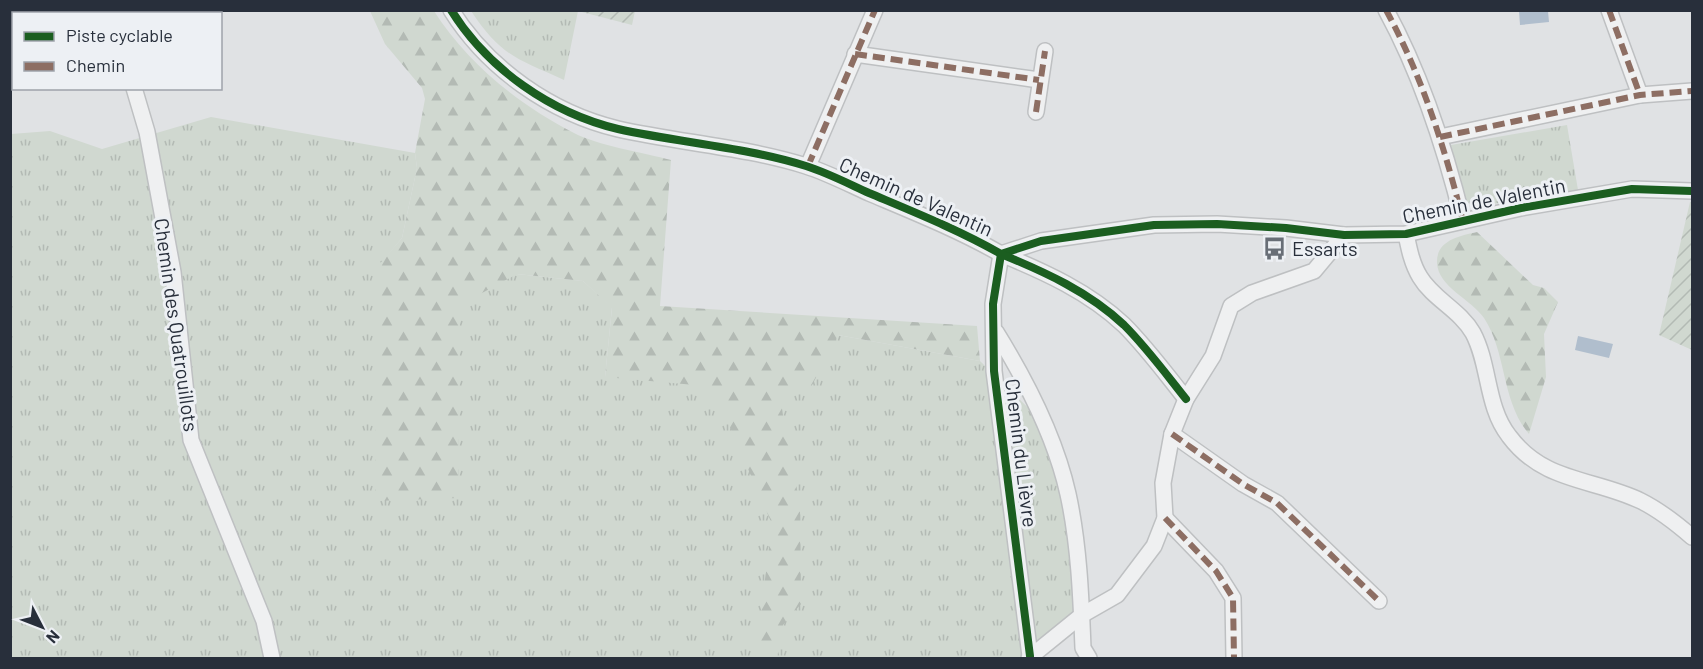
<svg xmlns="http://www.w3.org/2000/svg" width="1703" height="669" font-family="Barlow,sans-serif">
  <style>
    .grass { fill: url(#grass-tufts) }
    .forest { fill: url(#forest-firs) }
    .garden { fill: url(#garden-furrows) }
    .water { fill: #b0becd }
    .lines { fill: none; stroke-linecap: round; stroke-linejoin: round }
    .minor-casing { stroke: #bec0c2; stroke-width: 18 }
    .minor { stroke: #eff0f1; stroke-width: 15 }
    .quiet { stroke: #8d6e63; stroke-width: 6; stroke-dasharray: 12 6; stroke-linecap: butt }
    .cycleway-casing { stroke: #edf0f4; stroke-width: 11 }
    .cycleway { stroke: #1b5e20; stroke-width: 8 }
    .labels { text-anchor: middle; stroke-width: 6; stroke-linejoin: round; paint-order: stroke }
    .street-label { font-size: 20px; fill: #282f3b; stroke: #edf0f4 }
    .poi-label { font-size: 20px; fill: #282f3b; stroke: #edf0f4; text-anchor: start }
  </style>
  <defs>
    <pattern id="grass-tufts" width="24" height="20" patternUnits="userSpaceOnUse" patternTransform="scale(1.5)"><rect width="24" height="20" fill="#d0d8d0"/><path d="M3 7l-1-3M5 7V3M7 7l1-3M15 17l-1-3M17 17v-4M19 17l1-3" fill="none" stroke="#b3bab4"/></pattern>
    <pattern id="forest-firs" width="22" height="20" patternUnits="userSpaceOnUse" patternTransform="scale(1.5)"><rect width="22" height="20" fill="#d0d8d0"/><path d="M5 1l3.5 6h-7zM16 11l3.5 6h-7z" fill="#b3bab4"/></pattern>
    <pattern id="garden-furrows" width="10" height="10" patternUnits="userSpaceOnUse" patternTransform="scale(1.5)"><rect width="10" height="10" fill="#d0d8d0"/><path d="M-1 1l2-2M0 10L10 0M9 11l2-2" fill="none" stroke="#b3bab4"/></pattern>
  </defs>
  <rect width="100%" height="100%" fill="#e0e2e4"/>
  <!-- grass -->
  <g class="grass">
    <path d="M 471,11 L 578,11 L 564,80 C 516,58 501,56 471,11 Z"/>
    <polygon points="211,117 415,153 417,168 402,238 378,267 517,274 583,281 612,307 605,377 838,335 980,361 1055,434 1085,611 1033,658 11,658 11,134 50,131 102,149"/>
    <polygon points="1567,125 1578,190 1475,207 1464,200 1451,145"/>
  </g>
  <!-- forest -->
  <g class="forest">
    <path d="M 370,11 L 434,11 C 467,63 519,105 574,133 C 596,145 645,153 671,160 L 660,306 L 977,326 L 980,361 L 838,335 L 809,391 L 778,389 L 800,506 L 801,604 L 783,625 L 777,658 L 755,658 L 772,524 L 725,416 L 706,386 L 605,377 L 612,308 L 583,281 L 517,274 L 460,305 L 458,498 L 375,501 L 377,267 L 402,238 L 417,168 L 415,153 L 425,99 L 422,88 L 385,44 Z"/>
    <path d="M 1477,232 L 1533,285 L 1544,288 L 1558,302 L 1544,334 L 1546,377 L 1529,434 C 1501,401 1507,353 1484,318 C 1471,299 1438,287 1437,263 C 1436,240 1460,236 1477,232 Z"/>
  </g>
  <!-- garden -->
  <g class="garden">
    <polygon points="578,11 578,10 635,11 632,25"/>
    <polygon points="1690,202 1692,202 1692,350 1659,335"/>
  </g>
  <!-- water -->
  <g class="water">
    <polygon points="1519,11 1548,11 1549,22 1520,25"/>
    <polygon points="1578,336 1613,344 1609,358 1575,350"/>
  </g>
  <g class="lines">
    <defs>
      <g id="minor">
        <polyline points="95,10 97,14"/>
        <polyline points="114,10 114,14"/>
        <path d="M 451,10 C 488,69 551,113 618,129 C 681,143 745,147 806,166 C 828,173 849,184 869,193 C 914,212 959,230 1001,254 L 1041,241 L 1154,225 L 1217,224 L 1286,228 L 1344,235 L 1406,234 L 1521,208 L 1632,189 L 1692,191"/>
        <path d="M 1386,10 C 1422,76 1445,148 1463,221"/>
        <polyline points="1609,10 1640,95"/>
        <polyline points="855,54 1039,80"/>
        <polyline points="134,88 147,132 173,272 191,440 264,621 272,658"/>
        <polyline points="1036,112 1045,51"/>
        <polyline points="1440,137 1640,95 1692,91"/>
        <polyline points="808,166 875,10"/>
        <path d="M 1406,234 C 1409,249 1412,264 1420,277 C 1433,299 1460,310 1473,333 C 1490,365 1486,407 1509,436 C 1544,483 1593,478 1641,501 C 1659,510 1677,524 1692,537"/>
        <path d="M 996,332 C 1027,382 1055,436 1068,494 C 1079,544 1081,597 1083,648 L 1089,658"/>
        <polyline points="1172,434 1243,484 1277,503 1379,601"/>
        <polyline points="1165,518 1216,571 1233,598 1234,658"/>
        <path d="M 1030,656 L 994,371 L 993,304 L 1001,254 C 1045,272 1089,292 1124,325 C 1147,348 1166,374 1186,399"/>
        <polyline points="1029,658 1082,615 1117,595 1154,546 1165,518 1163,483 1172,434 1186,399 1213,356 1231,306 1252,293 1314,271 1344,235"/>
      </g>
    </defs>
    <!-- minor casing -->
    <use href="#minor" class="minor-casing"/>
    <!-- minor -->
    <use href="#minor" class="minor"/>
    <!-- quiet -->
    <g class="quiet">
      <path d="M 1386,10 C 1422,76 1445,148 1463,221"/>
      <polyline points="1609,10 1640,95"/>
      <polyline points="855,54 1039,80"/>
      <polyline points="1036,112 1045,51"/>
      <polyline points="1440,137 1640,95 1692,91"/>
      <polyline points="808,166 875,10"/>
      <polyline points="1172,434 1243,484 1277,503 1379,601"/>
      <polyline points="1165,518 1216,571 1233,598 1234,658"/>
    </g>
    <defs>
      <g id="cycleway">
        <path d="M 451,10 C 488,69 551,113 618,129 C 681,143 745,147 806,166 C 828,173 849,184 869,193 C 914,212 959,230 1001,254 L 1041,241 L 1154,225 L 1217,224 L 1286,228 L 1344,235 L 1406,234 L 1521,208 L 1632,189 L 1692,191"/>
        <path d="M 1030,656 L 994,371 L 993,304 L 1001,254 C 1045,272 1089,292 1124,325 C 1147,348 1166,374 1186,399"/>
      </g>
    </defs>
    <!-- cycleway casing -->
    <use href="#cycleway" class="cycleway-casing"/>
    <!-- cycleway -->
    <use href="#cycleway" class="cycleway"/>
  </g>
  <!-- icons -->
  <defs>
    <symbol id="bus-bare" viewBox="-9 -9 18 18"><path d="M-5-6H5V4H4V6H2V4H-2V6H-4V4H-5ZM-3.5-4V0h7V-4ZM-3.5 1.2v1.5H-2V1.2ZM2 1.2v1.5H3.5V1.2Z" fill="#686e76" stroke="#edf0f4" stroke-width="2.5" paint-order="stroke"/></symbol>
  </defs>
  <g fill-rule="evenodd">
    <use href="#bus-bare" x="1258" y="232" width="33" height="33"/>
  </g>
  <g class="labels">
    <!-- street labels -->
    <g class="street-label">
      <text transform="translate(916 197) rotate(24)" y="7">Chemin de Valentin</text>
      <text transform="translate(1484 201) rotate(-11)" y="7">Chemin de Valentin</text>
      <text transform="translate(176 325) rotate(82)" y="7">Chemin des Quatrouillots</text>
      <text transform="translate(1021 453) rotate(83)" y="7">Chemin du Lièvre</text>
    </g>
    <!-- poi labels -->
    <g class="poi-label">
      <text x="1292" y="256">Essarts</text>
    </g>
  </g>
  <!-- border -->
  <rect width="1703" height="669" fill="none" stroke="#282f3b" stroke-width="24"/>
  <!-- legend -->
  <rect x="12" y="12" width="210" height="78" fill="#edf0f4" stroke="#9ea3aa" stroke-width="1.5"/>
  <rect x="24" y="32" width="30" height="9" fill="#1b5e20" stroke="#9ea3aa" stroke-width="1.5"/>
  <text x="66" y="42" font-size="18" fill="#282f3b">Piste cyclable</text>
  <rect x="24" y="62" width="30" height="9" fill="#8d6e63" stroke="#9ea3aa" stroke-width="1.5"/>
  <text x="66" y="72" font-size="18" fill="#282f3b">Chemin</text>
  <!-- north arrow -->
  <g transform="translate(42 627) rotate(132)" stroke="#edf0f4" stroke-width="4.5" paint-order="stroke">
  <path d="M0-4.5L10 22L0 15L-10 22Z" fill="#282f3b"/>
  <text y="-9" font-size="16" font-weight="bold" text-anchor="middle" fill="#282f3b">N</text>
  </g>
</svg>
